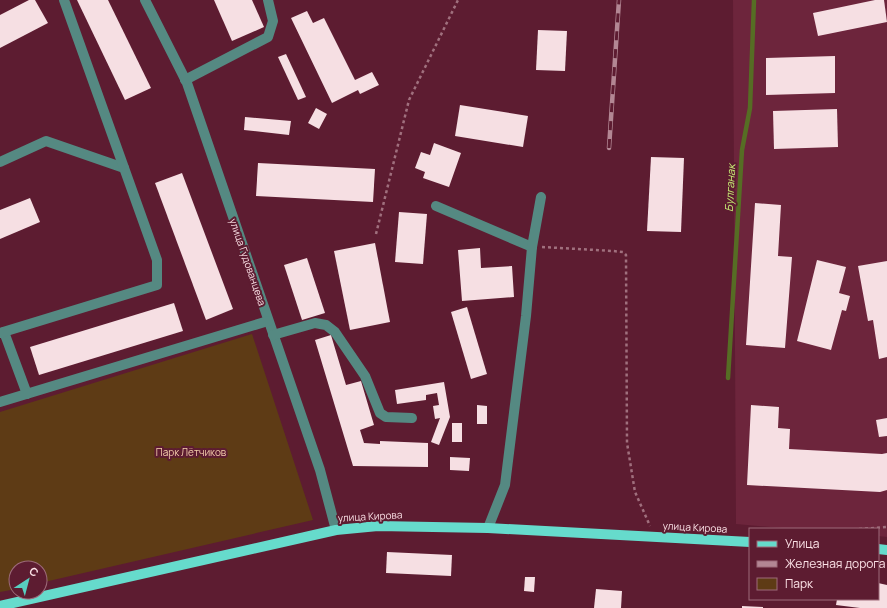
<svg xmlns="http://www.w3.org/2000/svg" width="887" height="608" font-family="Manrope,sans-serif">
  <style>
    .built { fill: #6d253c }
    .green { fill: #5e3b15 }
    .lines { fill: none; stroke-linecap: round; stroke-linejoin: round }
    .stream { stroke: #566d24; stroke-width: 4.5 }
    .building { fill: #f6dfe3 }
    .path { stroke: #a0707e; stroke-width: 2.5; stroke-dasharray: 3 3; stroke-linecap: butt }
    .minor { stroke: #558982; stroke-width: 10 }
    .major { stroke: #66dbcc; stroke-width: 10 }
    .rail-casing { stroke: #b38794; stroke-width: 4.5 }
    .rail { stroke: #5d1c31; stroke-width: 3; stroke-dasharray: 9; stroke-linecap: butt }
    .labels { text-anchor: middle; stroke-width: 4; stroke-linejoin: round; paint-order: stroke }
    .street-label { font-size: 10px; fill: #fce2e7; stroke: #5d1c31 }
    .park-label { font-size: 10px; fill: #f7d1ae; stroke: #5d1c31 }
    .water-label { font-size: 11px; font-style: italic; fill: #c9f176; stroke: #5d1c31 }
  </style>
  <rect width="100%" height="100%" fill="#5d1c31"/>
  <!-- built -->
  <polygon class="built" points="733,0 887,0 887,537 878,536 878,529 794,529 736,524"/>
  <!-- green -->
  <polygon class="green" points="252,334 313,520 40,583 40,568 16,568 16,589 0,592 0,412"/>
  <g class="lines">
    <!-- stream -->
    <polyline class="stream" points="728,378 742,150 750,108 754,0"/>
  </g>
  <!-- building -->
  <g class="building">
    <polygon points="29,0 35,0 48,23 0,48 0,15"/>
    <polygon points="77,0 108,0 151,88 125,100"/>
    <polygon points="214,0 252,0 264,27 232,41"/>
    <polygon points="875,0 884,0 887,22 818,36 813,13"/>
    <polygon points="307,11 313,23 324,18 355,80 372,72 379,85 360,94 358,90 332,103 291,18"/>
    <polygon points="538,30 567,31 565,71 536,70"/>
    <polygon points="286,54 306,97 298,100 278,57"/>
    <polygon points="835,56 835,93 766,95 766,58"/>
    <polygon points="460,105 528,116 523,147 455,136"/>
    <polygon points="316,108 327,114 319,129 308,123"/>
    <polygon points="837,109 838,147 774,149 773,111"/>
    <polygon points="245,117 291,121 289,135 244,130"/>
    <polygon points="434,143 461,153 449,187 423,178 425,172 415,168 421,152 430,155"/>
    <polygon points="651,157 684,158 681,232 647,231"/>
    <polygon points="258,163 375,169 373,202 256,196"/>
    <polygon points="182,173 233,309 206,320 155,183"/>
    <polygon points="30,198 40,222 0,239 0,210"/>
    <polygon points="755,203 781,205 778,256 792,257 785,348 746,345"/>
    <polygon points="399,212 427,214 423,264 395,262"/>
    <polygon points="375,243 390,322 350,330 334,251"/>
    <polygon points="480,248 481,268 512,266 514,297 462,301 458,250"/>
    <polygon points="307,258 325,313 302,320 284,265"/>
    <polygon points="817,260 846,267 839,293 850,296 846,311 842,310 831,350 797,341"/>
    <polygon points="887,261 887,357 879,359 873,320 868,321 858,266"/>
    <polygon points="174,303 183,331 39,375 30,347"/>
    <polygon points="467,307 487,374 471,379 451,312"/>
    <polygon points="331,335 346,385 361,381 374,425 360,430 364,443 380,444 380,441 428,443 428,467 353,466 315,340"/>
    <polygon points="444,382 450,417 439,445 431,442 440,418 435,419 433,406 439,405 437,393 426,395 426,400 397,404 395,390"/>
    <polygon points="477,405 487,406 487,424 477,424"/>
    <polygon points="751,405 779,407 778,428 790,429 789,449 882,454 887,453 887,490 880,492 747,485"/>
    <polygon points="887,418 887,436 879,437 876,420"/>
    <rect x="452" y="423" width="10" height="19"/>
    <polygon points="450,457 470,458 469,471 450,470"/>
    <polygon points="387,552 452,555 451,576 386,573"/>
    <polygon points="525,577 535,577 534,592 524,591"/>
    <polygon points="878,583 887,585 887,608 860,608 836,605 837,599 878,599"/>
    <polygon points="596,589 622,591 621,608 594,608"/>
    <polygon points="742,606 763,607 763,608 742,608"/>
  </g>
  <g class="lines">
    <!-- path -->
    <g class="path">
      <polyline points="376,234 409,100 458,0"/>
      <polyline points="542,247 613,251 623,252 626,255 627,443 635,492 650,526"/>
      <polyline points="859,529 887,527"/>
    </g>
    <!-- minor -->
    <g class="minor">
      <polyline points="145,0 187,83 320,470 336,530"/>
      <polyline points="185,80 268,37 273,21 268,0"/>
      <polyline points="0,162 46,141 124,168"/>
      <polyline points="436,206 532,247"/>
      <polyline points="4,332 27,394"/>
      <polyline points="0,333 157,285 157,260 64,0"/>
      <polyline points="273,335 315,323 326,325 335,332 365,376 380,413 386,417 412,418"/>
      <polyline points="0,402 268,321"/>
      <polyline points="488,528 505,485 526,316 532,247 541,197"/>
    </g>
    <!-- major -->
    <g class="major">
      <polyline points="878,549 887,550"/>
      <polyline points="0,606 336,530 378,526 488,528 750,542"/>
    </g>
    <defs>
      <polyline id="rail" points="609,148 619,0"/>
    </defs>
    <!-- rail casing -->
    <use href="#rail" class="rail-casing"/>
    <!-- rail -->
    <use href="#rail" class="rail"/>
  </g>
  <g class="labels">
    <!-- street labels -->
    <g class="street-label">
      <text transform="translate(248 262) rotate(71)" y="4">улица Гудованцева</text>
      <text transform="translate(370 516) rotate(-3)" y="4">улица Кирова</text>
      <text transform="translate(695 527) rotate(3)" y="4">улица Кирова</text>
    </g>
    <!-- park labels -->
    <g class="park-label">
      <text x="191" y="456">Парк Лётчиков</text>
    </g>
    <!-- water labels -->
    <g class="water-label">
      <text transform="translate(730 188) rotate(-87)" y="4">Булганак</text>
    </g>
  </g>
  <!-- legend -->
  <rect x="749" y="528" width="130" height="72" fill="#5d1c31" stroke="#9d6b7a"/>
  <rect x="757" y="541" width="20" height="6" fill="#66dbcc" stroke="#9d6b7a"/>
  <text x="785" y="548" font-size="12" fill="#fce2e7">Улица</text>
  <rect x="757" y="561" width="20" height="6" fill="#b38794" stroke="#9d6b7a"/>
  <text x="785" y="568" font-size="12" fill="#fce2e7">Железная дорога</text>
  <rect x="757" y="578" width="20" height="12" fill="#5e3b15" stroke="#9d6b7a"/>
  <text x="785" y="588" font-size="12" fill="#fce2e7">Парк</text>
  <!-- north arrow -->
  <g transform="translate(28 580) rotate(36)"><circle r="19" fill="#5d1c31" stroke="#9d6b7a"/>
  <path d="M0-3L7 15L0 10L-7 15Z" fill="#58cec0"/>
  <text y="-6" font-size="11" font-weight="bold" text-anchor="middle" fill="#fce2e7">С</text>
  </g>
</svg>
